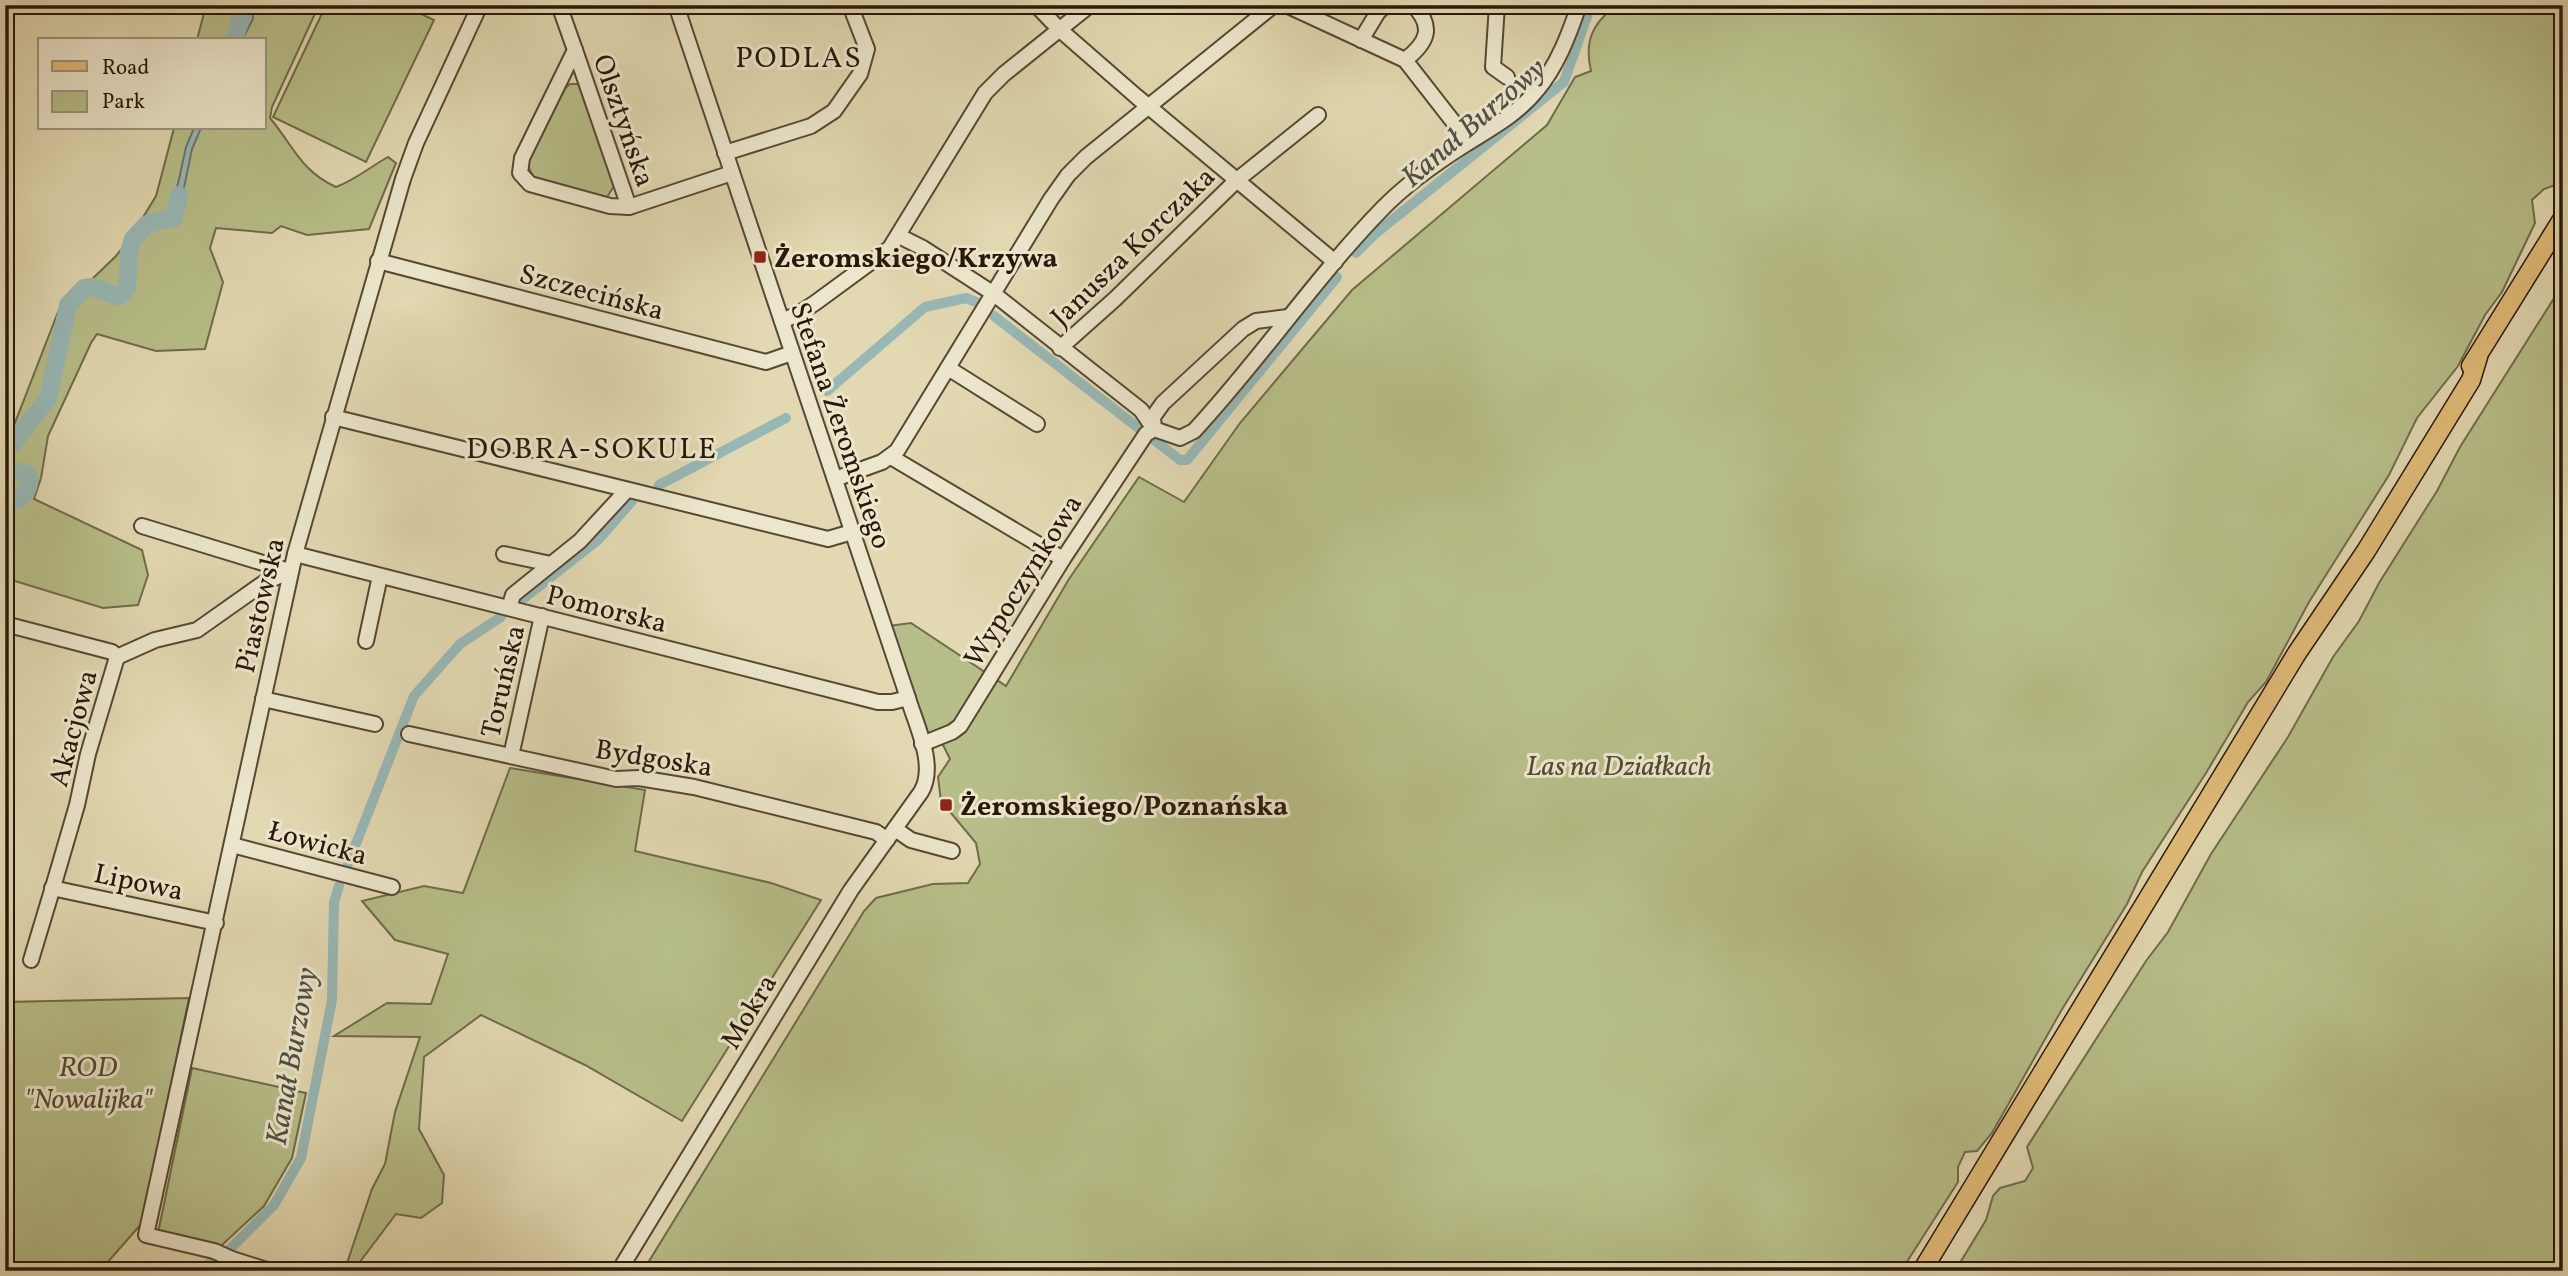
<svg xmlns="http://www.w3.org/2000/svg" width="2568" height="1276" font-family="Vollkorn,serif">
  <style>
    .green { fill: #b7be89; stroke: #706b4a; stroke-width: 2 }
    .water { fill: #98b8b6; stroke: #6b7871; stroke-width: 2 }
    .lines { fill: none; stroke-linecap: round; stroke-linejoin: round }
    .canal { stroke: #98b8b6; stroke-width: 10 }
    .river { stroke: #98b8b6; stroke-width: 18 }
    .minor-casing { stroke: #564834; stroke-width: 18 }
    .major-casing { stroke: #28180a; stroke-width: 21 }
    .minor { stroke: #ece6cc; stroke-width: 14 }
    .major { stroke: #e1bc78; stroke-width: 18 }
    .poi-dot { fill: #8f2418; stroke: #ece6cc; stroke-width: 2.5 }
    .labels { text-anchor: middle; stroke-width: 6; stroke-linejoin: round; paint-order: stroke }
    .street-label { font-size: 28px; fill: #28180a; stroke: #ece6cc }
    .poi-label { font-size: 28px; font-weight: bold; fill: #28180a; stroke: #ece6cc; text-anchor: start }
    .park-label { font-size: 28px; font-style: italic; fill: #534a30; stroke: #ece6cc }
    .neighbourhood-label { font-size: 30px; letter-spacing: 2px; fill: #28180a; stroke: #ece6cc }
    .water-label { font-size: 30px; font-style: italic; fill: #4f5046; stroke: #ece6cc }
  </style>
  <rect width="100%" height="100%" fill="#e2d8b1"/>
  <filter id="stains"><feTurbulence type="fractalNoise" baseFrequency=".00286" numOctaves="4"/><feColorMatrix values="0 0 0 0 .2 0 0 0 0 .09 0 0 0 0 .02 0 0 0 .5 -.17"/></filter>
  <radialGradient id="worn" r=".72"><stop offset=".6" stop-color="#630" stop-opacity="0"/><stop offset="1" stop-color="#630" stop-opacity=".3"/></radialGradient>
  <!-- green -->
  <g class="green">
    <path d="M 206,5 L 319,5 L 272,107 L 270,118 C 294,147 301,171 336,187 C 355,180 370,167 388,157 L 396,163 L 369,229 L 307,235 L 281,226 L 272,233 L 216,228 L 210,248 L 223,282 L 205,349 L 156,351 L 97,334 L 91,343 L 48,436 L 41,478 L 34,499 L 142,550 L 148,575 L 138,605 L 103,608 L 5,578 L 5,437 L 11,433 L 58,312 L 116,256 L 129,240 L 156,196 L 174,128 L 264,128 L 264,40 L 197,40 Z"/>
    <polygon points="326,5 402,5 434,20 366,162 273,117"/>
    <path d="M 1605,5 L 2563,5 L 2563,182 L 2544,189 L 2532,200 L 2535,223 L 2502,292 L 2485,315 L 2458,366 L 2417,418 L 2389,475 L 2309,602 L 2266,682 L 2248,702 L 2206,773 L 2142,872 L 2127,904 L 2061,1011 L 1992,1133 L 1977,1151 L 1965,1152 L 1958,1167 L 1958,1182 L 1901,1271 L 643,1271 L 864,911 L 876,898 L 933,884 L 968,883 L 980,864 L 976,843 L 941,801 L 938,777 L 950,759 L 943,745 L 928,743 L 888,626 L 911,623 L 1006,686 L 1069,579 L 1139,477 L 1184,502 L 1240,423 L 1352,290 L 1547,125 L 1575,77 L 1591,71 C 1586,49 1588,32 1605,15 Z"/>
    <path d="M 570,84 L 578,84 L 583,89 L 614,186 L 607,197 L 602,198 L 535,179 C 532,174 528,169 528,163 C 529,150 559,91 570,84 Z"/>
    <polygon points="2563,284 2563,1271 1955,1271 1986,1220 1993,1196 2000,1188 2025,1181 2033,1168 2027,1147 2146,961 2168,932 2211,854 2288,737 2333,657 2359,621 2379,583 2437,491 2460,447"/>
    <polygon points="510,768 645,790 635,851 771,883 821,900 682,1121 585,1065 481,1015 424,1057 419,1129 444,1175 442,1203 421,1218 396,1214 353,1271 345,1269 372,1189 385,1164 395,1112 420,1037 334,1036 387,1003 431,1004 448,954 395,940 362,901 424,886 463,893"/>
    <polygon points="189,998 142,1223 100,1271 5,1271 5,1002"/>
    <polygon points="192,1068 306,1093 292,1158 264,1206 221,1246 158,1233"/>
    <polygon points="141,1262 147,1271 116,1271 118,1265"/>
  </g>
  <!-- water -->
  <g class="water">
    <polygon points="244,5 253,5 253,19 242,40 233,40 243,18"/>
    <polygon points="194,128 201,128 192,149 178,217 170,220 186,147"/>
  </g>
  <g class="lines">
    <!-- canal -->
    <g class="canal">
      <polyline points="1356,253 1376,233 1564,82 1591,5"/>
      <polyline points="994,316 1141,430"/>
      <polyline points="827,391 925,307 966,298 976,302"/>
      <polyline points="1153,439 1180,460 1187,460 1337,277"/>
      <polyline points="659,485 786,418"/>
      <polyline points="524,598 599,539 632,501"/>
      <polyline points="348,864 414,696 460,644 501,617"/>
      <polyline points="227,1252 274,1205 301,1158 332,1000 334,902 339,886"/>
      <polyline points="200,1271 214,1260"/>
    </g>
    <!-- river -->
    <g class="river">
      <polyline points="234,40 245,5"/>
      <polyline points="5,453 48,399 68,305 84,288 93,287 116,296 123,294 127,289 129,252 133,239 147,224 174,218 179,195"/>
      <path d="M 5,469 L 28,474 C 31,484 28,492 19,499 L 5,500"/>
    </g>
    <defs>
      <g id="minor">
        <polyline points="559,5 575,50 522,158 520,173 530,184 610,206 629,207 732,173"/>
        <polyline points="1036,5 1059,29 1137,97 1335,262"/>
        <polyline points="1286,5 1405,60 1469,142"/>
        <polyline points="1497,5 1493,67 1507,77"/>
        <polyline points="1361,40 1378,12 1386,5"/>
        <polyline points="575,50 629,207"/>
        <path d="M 1405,60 C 1427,43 1435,27 1413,5"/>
        <polyline points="725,153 811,126 834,111 860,74 867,49 850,5"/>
        <polyline points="899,236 923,248 994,294 1141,410 1154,429"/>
        <polyline points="378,261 766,362 792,353"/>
        <polyline points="782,321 798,314 815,303 890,248 985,93 1004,74 1090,5"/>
        <polyline points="1060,348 1115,299 1237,180 1318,115"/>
        <polyline points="948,368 1037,424"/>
        <polyline points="333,417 828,539 852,532"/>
        <polyline points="1154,429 1153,417 1163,403 1243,329 1256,321 1288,317"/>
        <polyline points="891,457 1063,559"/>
        <polyline points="835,479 882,462 897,451 1051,199 1068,175 1086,157 1274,5"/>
        <polyline points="142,526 289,571"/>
        <polyline points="295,554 878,702 892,702 908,698"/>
        <polyline points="504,554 551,564"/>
        <polyline points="509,608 513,595 580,541 627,490"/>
        <polyline points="5,624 112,652 117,657"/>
        <polyline points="366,641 380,576"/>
        <polyline points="263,699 375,724"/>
        <polyline points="409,734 616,779 639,778 694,787 876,832 887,840"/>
        <path d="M 922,744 L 952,732 L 960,726 L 1063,559 L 1146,434 L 1154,429 L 1180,438 L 1194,431 C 1260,360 1314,279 1382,209 C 1406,184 1436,163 1466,144 C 1490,129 1518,114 1537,90 C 1557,66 1569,35 1579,5"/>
        <polyline points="511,756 542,616"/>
        <polyline points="895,829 911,840 952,851"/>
        <polyline points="232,845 392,887"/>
        <polyline points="52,888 216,923"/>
        <polyline points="31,960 56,877 77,805 88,754 117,657 155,640 197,630 265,582 291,571"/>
        <polyline points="270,1271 232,1259 214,1251 146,1235 295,554 403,179 416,143 480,5"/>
        <path d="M 619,1271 L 851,890 L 921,792 C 937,766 916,725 908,698 L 676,5"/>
      </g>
      <g id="major">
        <polyline points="2471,366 2563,218"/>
        <polyline points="1922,1271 2297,653 2366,551 2471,380 2478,357"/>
      </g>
    </defs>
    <!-- minor casing -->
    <use href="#minor" class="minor-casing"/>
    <!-- major casing -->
    <use href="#major" class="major-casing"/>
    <!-- minor -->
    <use href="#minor" class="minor"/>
    <!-- major -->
    <use href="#major" class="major"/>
  </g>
  <!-- markers -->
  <g class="poi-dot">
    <rect x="753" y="250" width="14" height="14" rx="3.5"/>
    <rect x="939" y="798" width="14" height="14" rx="3.5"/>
  </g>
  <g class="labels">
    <!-- street labels -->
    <g class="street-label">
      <text transform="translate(625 120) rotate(71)" y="10">Olsztyńska</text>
      <text transform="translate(1132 246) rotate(-44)" y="10">Janusza Korczaka</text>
      <text transform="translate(592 291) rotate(15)" y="10">Szczecińska</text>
      <text transform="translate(842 425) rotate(71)" y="10">Stefana Żeromskiego</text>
      <text transform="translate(1022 580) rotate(-58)" y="10">Wypoczynkowa</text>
      <text transform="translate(259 605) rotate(-77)" y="10">Piastowska</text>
      <text transform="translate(607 608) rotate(14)" y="10">Pomorska</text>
      <text transform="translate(502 681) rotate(-77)" y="10">Toruńska</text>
      <text transform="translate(72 728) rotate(-75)" y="10">Akacjowa</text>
      <text transform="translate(654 757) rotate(9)" y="10">Bydgoska</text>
      <text transform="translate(318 842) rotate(15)" y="10">Łowicka</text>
      <text transform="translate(139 881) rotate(12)" y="10">Lipowa</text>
      <text transform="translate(748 1011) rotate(-59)" y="10">Mokra</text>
    </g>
    <!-- poi labels -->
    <g class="poi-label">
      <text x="774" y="267">Żeromskiego/Krzywa</text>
      <text x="960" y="815">Żeromskiego/Poznańska</text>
    </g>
    <!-- park labels -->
    <g class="park-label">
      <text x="1619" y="775">Las na Działkach</text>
      <text x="88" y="1076">ROD<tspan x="88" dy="32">"Nowalijka"</tspan></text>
    </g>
    <!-- neighbourhood labels -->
    <g class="neighbourhood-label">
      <text x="799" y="67">PODLAS</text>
      <text x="592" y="458">DOBRA-SOKULE</text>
    </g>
    <!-- water labels -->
    <g class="water-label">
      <text transform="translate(1473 122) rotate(-41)" y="10">Kanał Burzowy</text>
      <text transform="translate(291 1056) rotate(-80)" y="10">Kanał Burzowy</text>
    </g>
  </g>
  <!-- margin -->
  <rect width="2568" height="1276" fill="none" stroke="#e2d8b1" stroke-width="28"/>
  <rect x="7" y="7" width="2554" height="1262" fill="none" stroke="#28180a" stroke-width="3.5"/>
  <rect x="14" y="14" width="2540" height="1248" fill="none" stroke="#28180a" stroke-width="2"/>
  <!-- legend -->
  <rect x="38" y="38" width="228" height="91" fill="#ece6cc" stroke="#9e947e" stroke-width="2"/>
  <rect x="52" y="61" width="35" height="10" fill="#e1bc78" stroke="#9e947e" stroke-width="2"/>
  <text x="102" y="74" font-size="21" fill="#28180a">Road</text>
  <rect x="52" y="91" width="35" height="21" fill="#b7be89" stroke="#9e947e" stroke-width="2"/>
  <text x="102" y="108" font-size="21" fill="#28180a">Park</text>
  <rect width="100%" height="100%" filter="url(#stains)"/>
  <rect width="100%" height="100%" fill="url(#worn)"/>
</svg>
